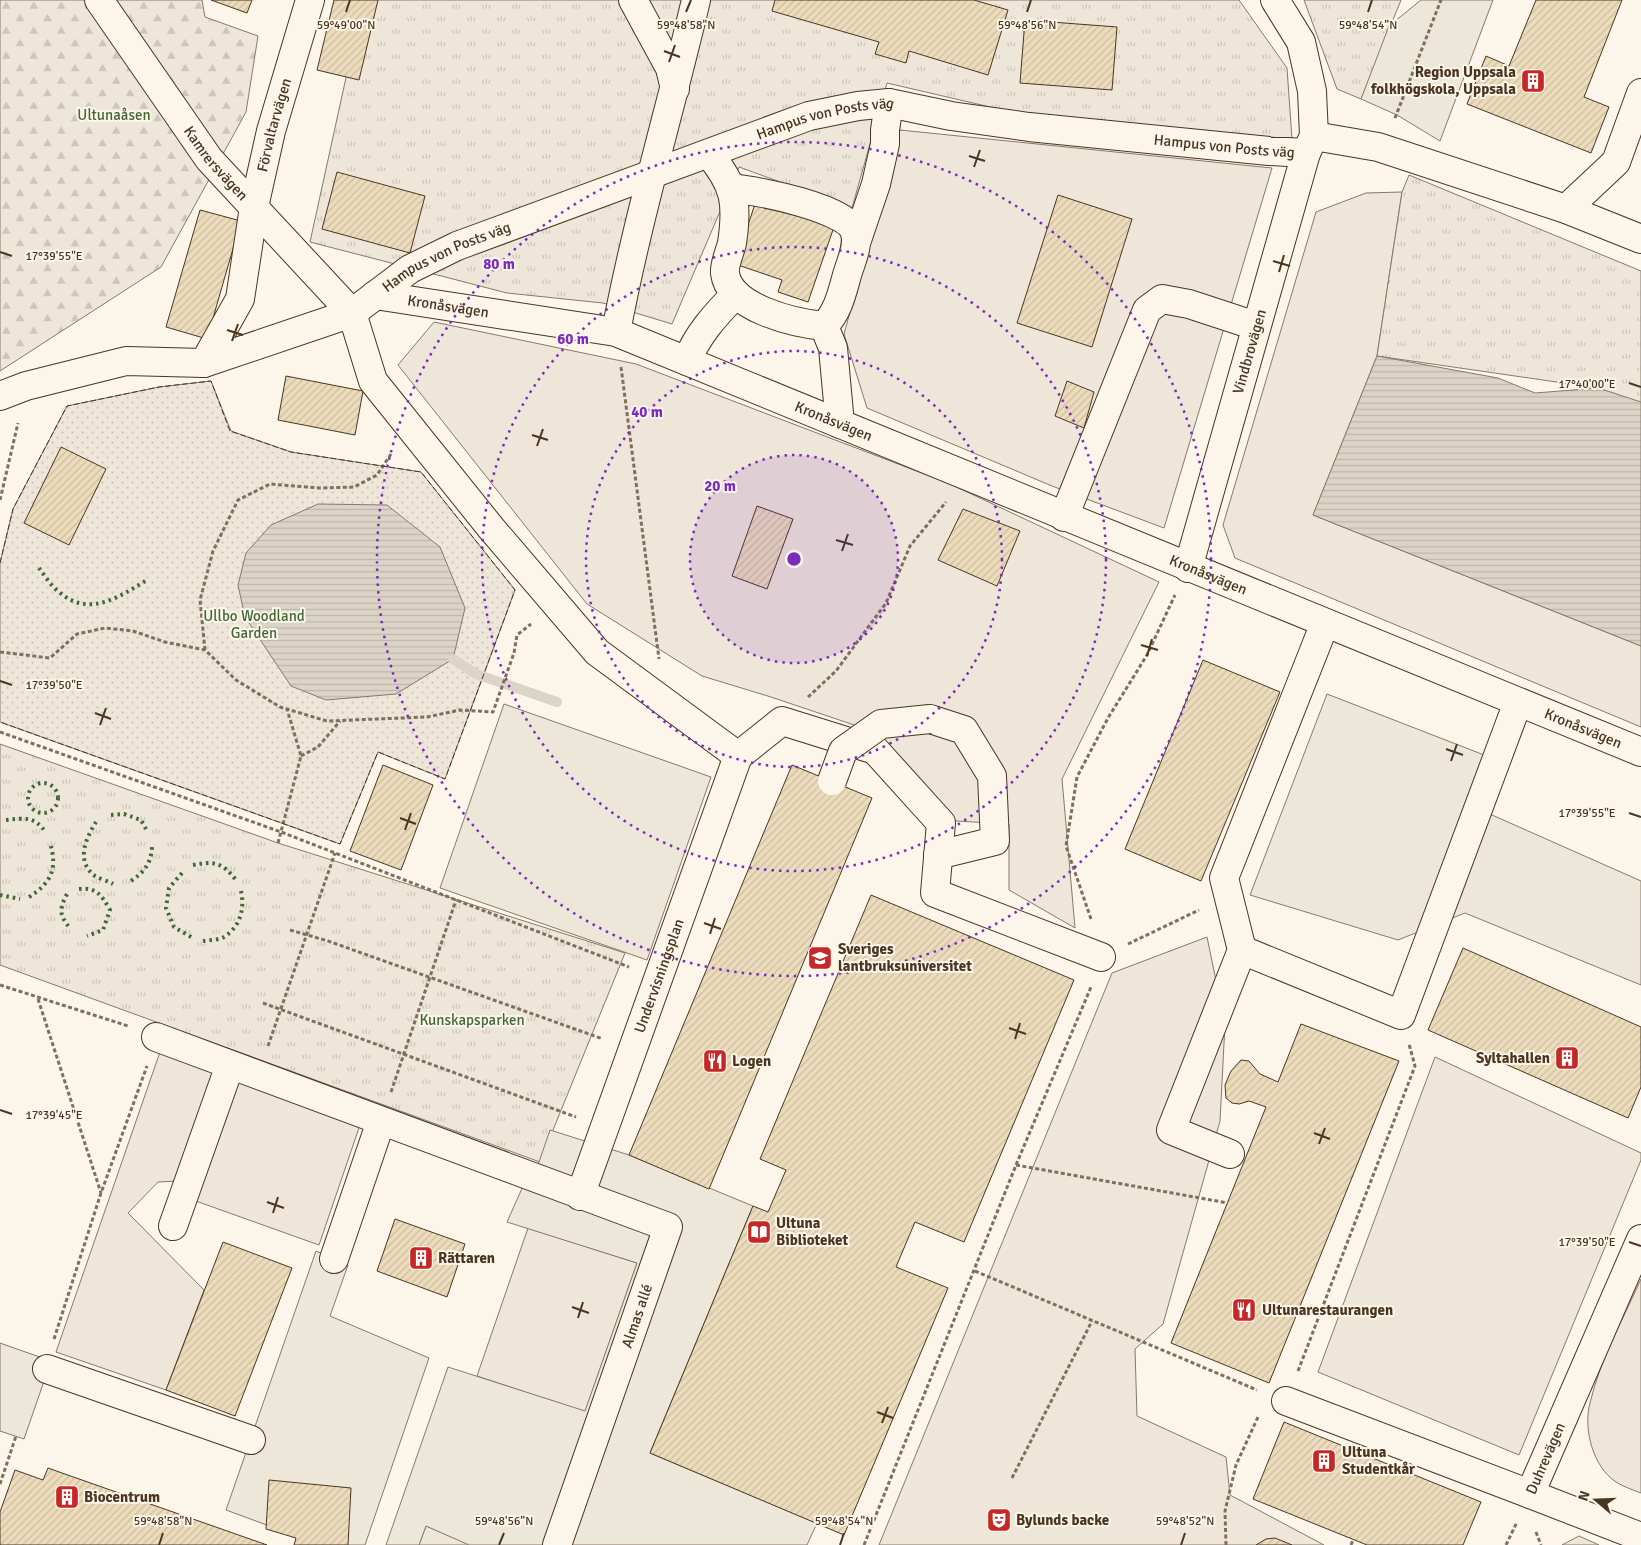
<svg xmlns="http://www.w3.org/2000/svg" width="1641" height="1545" font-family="Signika,sans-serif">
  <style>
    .grass { fill: #ede6d9; stroke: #887966 }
    .forest { fill: url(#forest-firs); stroke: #887966 }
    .park { fill: url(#park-tufts); stroke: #887966 }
    .garden { fill: url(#garden-dots); stroke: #887966 }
    .parking { fill: #ede7d9; stroke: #887966 }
    .water { fill: url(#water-rules); stroke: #887966 }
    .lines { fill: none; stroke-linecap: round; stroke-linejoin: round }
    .stream { stroke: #dcd4c6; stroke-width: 10 }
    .building { fill: url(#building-hatch); stroke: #4a3520 }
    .minor-casing { stroke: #4a3520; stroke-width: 30 }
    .path { stroke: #7f6f5c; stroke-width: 3; stroke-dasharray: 4 2.5; stroke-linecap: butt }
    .minor { stroke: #fbf6e9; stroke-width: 28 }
    .minor-bridge-casing { stroke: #4a3520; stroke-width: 30; stroke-linecap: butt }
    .minor-bridge { stroke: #fbf6e9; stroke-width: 28 }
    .hedge { stroke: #436837; stroke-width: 4; stroke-dasharray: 2.5 4; stroke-linecap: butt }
    .fence { stroke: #4a3520; stroke-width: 1; stroke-dasharray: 6 2.5; stroke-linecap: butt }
    .ticks { fill: none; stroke: #4a3520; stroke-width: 2 }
    .ring { fill: none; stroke: #7b2cbf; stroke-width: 2.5; stroke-dasharray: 2.5 5 }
    .labels { text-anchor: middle; stroke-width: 4; stroke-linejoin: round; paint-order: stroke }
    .poi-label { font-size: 15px; font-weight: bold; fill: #4a3520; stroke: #fbf6e9; text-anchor: start }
    .park-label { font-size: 15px; fill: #436837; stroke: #fbf6e9 }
    .street-label { font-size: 15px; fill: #4a3520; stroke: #fbf6e9 }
    .ticks-label { font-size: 12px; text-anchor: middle; fill: #4a3520; stroke: #fbf6e9; stroke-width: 4; stroke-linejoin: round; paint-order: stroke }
    .centre { fill: #7b2cbf; stroke: #fbf6e9; stroke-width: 2.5 }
    .ring-label { font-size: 15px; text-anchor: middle; font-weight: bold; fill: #7b2cbf; stroke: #fbf6e9; stroke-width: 4; stroke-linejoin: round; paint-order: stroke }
  </style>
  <defs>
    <pattern id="forest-firs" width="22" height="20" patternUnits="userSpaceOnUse" patternTransform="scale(1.25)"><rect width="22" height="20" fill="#ede6d9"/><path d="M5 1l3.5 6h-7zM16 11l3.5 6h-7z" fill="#cdc6ba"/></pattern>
    <pattern id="park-tufts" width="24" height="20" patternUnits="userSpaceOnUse" patternTransform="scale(1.25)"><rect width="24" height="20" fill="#ede6d9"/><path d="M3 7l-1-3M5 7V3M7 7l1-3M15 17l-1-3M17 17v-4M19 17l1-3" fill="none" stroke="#cdc6ba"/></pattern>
    <pattern id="garden-dots" width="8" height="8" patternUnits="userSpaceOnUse" patternTransform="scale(1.25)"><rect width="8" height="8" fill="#ede6d9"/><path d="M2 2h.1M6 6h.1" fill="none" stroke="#cdc6ba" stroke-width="1.8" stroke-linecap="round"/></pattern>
    <pattern id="water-rules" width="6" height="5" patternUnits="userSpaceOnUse" patternTransform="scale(1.25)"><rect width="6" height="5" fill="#dcd4c6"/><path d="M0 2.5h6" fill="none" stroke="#beb7aa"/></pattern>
    <pattern id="building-hatch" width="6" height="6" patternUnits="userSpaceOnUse" patternTransform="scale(1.25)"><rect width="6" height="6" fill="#ecdcbc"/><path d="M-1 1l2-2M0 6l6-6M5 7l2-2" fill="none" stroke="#ccbda1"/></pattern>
  </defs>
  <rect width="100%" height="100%" fill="#fbf6e9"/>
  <!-- grass -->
  <g class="grass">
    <polygon points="900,130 1272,168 1164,528 1052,486 867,408 844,334"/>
    <polygon points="1402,192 1377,356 1313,515 1641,646 1641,727 1235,558 1223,525 1316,212 1366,193"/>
    <polygon points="434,322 636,364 948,483 1159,582 1062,779 1075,928 1009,890 1009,824 956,821 875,732 771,697 702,676 587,604 398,365"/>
    <polygon points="1207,937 1225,1024 1220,1121 1163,1324 1135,1349 1137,1416 1226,1457 1230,1495 1324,1545 879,1545 1112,973"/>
    <polygon points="161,1049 217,1069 177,1181 158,1182 128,1213 204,1290 166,1390 56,1352"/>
    <polygon points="1435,1057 1641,1153 1641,1160 1519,1455 1318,1372"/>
    <polygon points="239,1077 362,1119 319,1245 193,1200"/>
    <polygon points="528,1228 637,1263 585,1412 477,1376"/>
    <path d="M 1641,1279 L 1641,1493 C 1633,1490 1624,1487 1616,1482 C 1593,1467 1583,1429 1590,1403 C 1600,1360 1623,1319 1641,1279 Z"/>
    <polygon points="426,1526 471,1545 419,1545"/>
    <polygon points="1579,1536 1599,1545 1562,1545"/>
  </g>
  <!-- forest -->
  <polygon class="forest" points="0,0 202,0 205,17 258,36 246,112 161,267 0,371"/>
  <!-- park -->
  <g class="park">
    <polygon points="363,0 1239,0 1287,68 1292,139 1016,113 887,83 852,208 739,167 672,324 603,303 507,293 310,242"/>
    <polygon points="1304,0 1401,0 1361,99 1337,89"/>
    <polygon points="1409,175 1641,271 1641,405 1598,388 1377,356 1402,192"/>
    <polygon points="0,744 278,843 625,953 540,1162 0,965"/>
  </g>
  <!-- garden -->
  <polygon class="garden" points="211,381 231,431 291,452 421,472 515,590 445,779 378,752 340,844 0,722 0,563 13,509 67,406 159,387"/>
  <!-- parking -->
  <g class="parking">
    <polygon points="1421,0 1493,0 1440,141 1397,115 1361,99 1389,26"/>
    <polygon points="1327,694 1497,760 1483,811 1641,881 1641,985 1465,913 1398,940 1250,895"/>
    <polygon points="504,704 711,777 647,960 440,888"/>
    <polygon points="550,1130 629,1155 753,1206 650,1453 817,1523 807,1545 469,1545 426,1526 419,1545 386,1545 448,1367 585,1411 637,1263 507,1222 528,1175 539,1162"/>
    <polygon points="316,1251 348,1265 330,1316 429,1358 365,1545 321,1545 226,1510"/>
    <polygon points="0,1343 51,1361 24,1439 0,1431"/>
  </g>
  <!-- water -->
  <g class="water">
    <polygon points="1377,356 1498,378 1535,393 1598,388 1641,402 1641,646 1313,515"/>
    <polygon points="318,504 387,505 440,547 465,608 453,659 396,694 326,700 291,686 245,617 238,585 246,553 271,525"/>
  </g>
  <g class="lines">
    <!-- stream -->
    <polyline class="stream" points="453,659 476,674 557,702"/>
  </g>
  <!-- building -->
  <g class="building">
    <polygon points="211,0 252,0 247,13"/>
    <polygon points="334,0 378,0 359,80 317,70"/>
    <polygon points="775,0 974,0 1008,10 988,75 909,51 906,63 875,54 879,42 772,11"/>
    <polygon points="1536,0 1622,0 1584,97 1609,107 1591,153 1467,104 1486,56 1509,66"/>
    <polygon points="1025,20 1117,27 1112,90 1020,83"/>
    <polygon points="337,172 425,196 410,253 322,229"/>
    <polygon points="1058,195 1132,219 1092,347 1017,323"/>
    <polygon points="756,201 834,227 808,302 778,292 782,280 735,264"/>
    <polygon points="200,210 241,221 207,339 166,327"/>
    <polygon points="286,376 363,391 355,435 278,420"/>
    <polygon points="1067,381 1094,392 1084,428 1055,416"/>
    <polygon points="61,447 106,469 69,545 24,523"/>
    <polygon points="757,506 793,519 767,589 732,576"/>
    <polygon points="963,509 1020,531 997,586 938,560"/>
    <polygon points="1203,660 1280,692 1201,881 1125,849"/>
    <polygon points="383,765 433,785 401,870 350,851"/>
    <polygon points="792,765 872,798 709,1189 629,1155"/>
    <polygon points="871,895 1074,980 964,1242 915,1222 896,1267 948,1288 844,1535 650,1453 753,1206 768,1212 786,1170 760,1159"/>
    <polygon points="1463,948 1641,1027 1641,1087 1628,1118 1428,1030"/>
    <polygon points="1301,1024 1399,1061 1269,1383 1171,1343 1266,1107 1249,1101 1239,1104 1232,1103 1226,1098 1225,1085 1231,1071 1241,1060 1249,1061 1260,1074 1278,1082"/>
    <polygon points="395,1219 465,1244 447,1297 377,1271"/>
    <polygon points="223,1242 292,1268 235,1416 166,1390"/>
    <polygon points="1284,1422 1481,1502 1463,1545 1367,1545 1253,1499"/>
    <polygon points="48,1468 62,1473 267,1545 0,1545 0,1512 15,1470 43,1480"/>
    <polygon points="269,1480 351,1488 348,1545 294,1545 296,1538 266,1529"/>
    <polygon points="1275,1538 1292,1545 1256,1545 1266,1539"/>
  </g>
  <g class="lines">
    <defs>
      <g id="minor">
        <path id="s1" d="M 99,0 L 209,159 L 352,313 L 373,381 L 491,528 L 597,652 L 738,756"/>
        <polyline points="633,0 670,68 675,89"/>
        <polyline points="1314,136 1378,147 1566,209 1641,239"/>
        <path d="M 709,154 C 735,185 738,203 732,243 C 730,252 724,264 725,273 C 729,308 794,323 824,326 C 838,312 842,293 847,275 C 851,261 860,244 854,230 C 844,208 760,191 737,189 L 729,184"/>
        <polyline points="1566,209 1616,162 1641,93"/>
        <polyline points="857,240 876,184 885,144 885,130 889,103"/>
        <path id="s2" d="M 375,295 L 616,332 L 1641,752"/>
        <polyline points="824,326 833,348 840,424"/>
        <path d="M 616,332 C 637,220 670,111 696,0"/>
        <path d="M 687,361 C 697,335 716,314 736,294"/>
        <path id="s3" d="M 204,363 L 240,299 L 254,207 L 271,131 L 310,0"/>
        <path id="s4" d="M 0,396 L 26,386 L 126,361 L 204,363 L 352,313 L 410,269 L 457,246 L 809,116 L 858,106 L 889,103 L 951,116 L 1029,127 L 1269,151 L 1306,153"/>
        <polyline points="1064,517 1147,310 1162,299 1189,304 1256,326"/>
        <path id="s5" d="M 1188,568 L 1306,153 L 1314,136 L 1312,91 L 1301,42 L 1275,0"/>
        <polyline points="930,719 964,730 992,776 995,841 938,855"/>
        <polyline points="738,756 782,721 875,750 941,823 935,893 1101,957"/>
        <polyline points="1242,950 1401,1015 1518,702"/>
        <polyline points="156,1037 668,1227 557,1545"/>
        <polyline points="1230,1154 1171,1130 1242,950 1224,878 1325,623"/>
        <path id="s6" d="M 580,1196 L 738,756"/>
        <polyline points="173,1226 230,1065"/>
        <polyline points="334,1259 381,1121"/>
        <polyline points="47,1369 251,1440"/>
        <path id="s7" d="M 1286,1401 L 1530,1494 L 1641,1239"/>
        <polyline points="1530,1494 1641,1537"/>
      </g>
    </defs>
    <!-- minor casing -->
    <use href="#minor" class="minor-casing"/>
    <!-- path -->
    <g class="path">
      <polyline points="1395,118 1441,0"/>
      <polyline points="621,367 659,659"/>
      <polyline points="0,500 18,423"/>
      <polyline points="205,650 200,600 213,551 238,500 270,484 319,488 354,487 377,475 391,454"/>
      <polyline points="0,652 50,658 77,634 105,628 133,631 165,642 205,650 236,680 280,707 327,721 427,717 460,710 493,712 514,653 517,635 531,624"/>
      <polyline points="808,697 836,671 886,603 910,546 946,502"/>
      <polyline points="0,732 281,832 629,967"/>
      <polyline points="301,756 318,747 340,721"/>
      <polyline points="278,843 301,756 287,709"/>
      <polyline points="1091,919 1066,846 1077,777 1108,718 1147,655 1175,595"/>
      <polyline points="290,930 328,941 603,1039"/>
      <polyline points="1128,944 1199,910"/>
      <polyline points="0,985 128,1026"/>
      <polyline points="38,999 101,1193"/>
      <polyline points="263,1003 576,1117"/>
      <polyline points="268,1046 335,853"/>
      <polyline points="391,1092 456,900"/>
      <polyline points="1016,1165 1228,1203"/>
      <polyline points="975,1271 1257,1390"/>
      <polyline points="54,1339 101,1193 147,1066"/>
      <polyline points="1298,1371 1415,1066 1409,1044"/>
      <polyline points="1012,1478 1092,1321"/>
      <polyline points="0,1484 16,1436"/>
      <polyline points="1536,1532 1541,1545"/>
      <polyline points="864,1545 1016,1165 1091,987"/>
      <polyline points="1226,1545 1225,1511 1236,1465 1258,1417"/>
      <polyline points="1351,1545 1353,1540"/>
      <polyline points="1506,1545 1517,1522"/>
    </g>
    <!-- minor -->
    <use href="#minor" class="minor"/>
    <defs>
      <polyline id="minor-bridge" points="832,781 843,751 881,724 930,719"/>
    </defs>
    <!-- minor-bridge casing -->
    <use href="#minor-bridge" class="minor-bridge-casing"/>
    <!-- minor-bridge -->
    <use href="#minor-bridge" class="minor-bridge"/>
    <!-- hedge -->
    <g class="hedge">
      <path d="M 39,568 C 45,576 51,586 59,592 C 89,618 119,597 147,580"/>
      <circle cx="43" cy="798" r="15"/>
      <polyline points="111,815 124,814 141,820 147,831"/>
      <path d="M 6,820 C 25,818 35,816 46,833"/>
      <path d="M 96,822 C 86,838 75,861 95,876 C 100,879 108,881 113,884"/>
      <path d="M 193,865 C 214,861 222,862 236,880"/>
      <polyline points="182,873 169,888 166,908 174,927 193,938"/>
      <path d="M 131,881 C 144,872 151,864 152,847"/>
      <path d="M 79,889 C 97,887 102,896 110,910 L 103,930 L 87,936"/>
      <path d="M 67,894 C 59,909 59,916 71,929"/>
      <polyline points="0,895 20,899"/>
      <path d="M 29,897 C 51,883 58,869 50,843"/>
      <path d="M 203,941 C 209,940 219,940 224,937 C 240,927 245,909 241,891"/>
    </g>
    <!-- fence -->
    <polyline class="fence" points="0,563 13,509 67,406 159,387 211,381 230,431 291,452 421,472 515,590 445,779 378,752 340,844 0,722"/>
  </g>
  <!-- ticks -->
  <path class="ticks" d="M 346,12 L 350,0M 686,12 L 691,0M 1027,12 L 1031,0M 1368,12 L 1372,0M 664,51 L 680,57M 669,62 L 675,45M 969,156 L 985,161M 974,167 L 980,150M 0,252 L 12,256M 1273,261 L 1290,266M 1279,272 L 1284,255M 227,330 L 243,335M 232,341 L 238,324M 1629,383 L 1641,387M 532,435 L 548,440M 537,446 L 543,429M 836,540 L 853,545M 842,551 L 848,534M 1141,645 L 1158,650M 1147,656 L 1152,639M 0,681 L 12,685M 95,713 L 111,719M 100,725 L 106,708M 1446,749 L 1463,755M 1451,761 L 1457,744M 1629,813 L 1641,817M 400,818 L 416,824M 405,830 L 411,813M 704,923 L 721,929M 710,934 L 715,918M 1009,1028 L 1026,1034M 1015,1039 L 1020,1023M 0,1110 L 12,1114M 1314,1133 L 1330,1139M 1319,1144 L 1325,1128M 267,1202 L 284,1208M 273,1213 L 278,1197M 1629,1242 L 1641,1246M 572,1307 L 589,1313M 578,1318 L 583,1302M 877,1412 L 893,1418M 882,1423 L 888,1407M 159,1545 L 163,1533M 499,1545 L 504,1533M 840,1545 L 844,1533M 1181,1545 L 1185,1533"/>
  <!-- distance rings -->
  <circle cx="794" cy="559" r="104" fill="#7b2cbf" fill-opacity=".12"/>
  <g class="ring">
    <circle cx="794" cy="559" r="104"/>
    <circle cx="794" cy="559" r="208"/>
    <circle cx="794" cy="559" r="312"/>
    <circle cx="794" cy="559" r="417"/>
  </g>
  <!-- icons -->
  <defs>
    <symbol id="building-square" viewBox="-11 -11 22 22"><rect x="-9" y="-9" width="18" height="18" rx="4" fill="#c62828" stroke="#fbf6e9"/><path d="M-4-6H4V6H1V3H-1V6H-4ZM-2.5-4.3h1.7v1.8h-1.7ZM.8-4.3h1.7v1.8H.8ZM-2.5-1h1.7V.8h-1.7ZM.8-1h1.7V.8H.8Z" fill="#fff"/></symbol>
    <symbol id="university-square" viewBox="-11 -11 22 22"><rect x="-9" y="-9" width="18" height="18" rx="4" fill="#c62828" stroke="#fbf6e9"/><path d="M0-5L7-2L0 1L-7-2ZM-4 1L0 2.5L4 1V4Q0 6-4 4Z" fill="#fff"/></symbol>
    <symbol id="restaurant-square" viewBox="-11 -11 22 22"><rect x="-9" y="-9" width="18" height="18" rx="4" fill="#c62828" stroke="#fbf6e9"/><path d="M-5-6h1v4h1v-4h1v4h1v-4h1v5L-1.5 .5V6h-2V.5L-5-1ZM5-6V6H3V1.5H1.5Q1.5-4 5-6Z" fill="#fff"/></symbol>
    <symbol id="library-square" viewBox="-11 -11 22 22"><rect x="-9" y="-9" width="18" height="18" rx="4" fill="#c62828" stroke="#fbf6e9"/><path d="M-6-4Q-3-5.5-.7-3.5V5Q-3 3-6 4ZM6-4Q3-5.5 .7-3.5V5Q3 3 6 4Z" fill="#fff"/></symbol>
    <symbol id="theatre-square" viewBox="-11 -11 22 22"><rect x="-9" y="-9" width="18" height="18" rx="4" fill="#c62828" stroke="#fbf6e9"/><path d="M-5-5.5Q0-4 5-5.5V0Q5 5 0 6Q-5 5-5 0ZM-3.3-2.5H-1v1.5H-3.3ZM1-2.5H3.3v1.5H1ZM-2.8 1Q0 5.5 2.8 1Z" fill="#fff"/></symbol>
  </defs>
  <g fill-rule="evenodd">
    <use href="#building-square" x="1519" y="67" width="28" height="28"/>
    <use href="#university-square" x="806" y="944" width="28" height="28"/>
    <use href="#building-square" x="1553" y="1044" width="28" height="28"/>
    <use href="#restaurant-square" x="701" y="1047" width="28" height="28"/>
    <use href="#library-square" x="745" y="1218" width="28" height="28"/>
    <use href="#building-square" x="407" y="1244" width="28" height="28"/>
    <use href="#restaurant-square" x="1230" y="1296" width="28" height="28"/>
    <use href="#building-square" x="1310" y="1447" width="28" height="28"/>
    <use href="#building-square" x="53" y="1483" width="28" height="28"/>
    <use href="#theatre-square" x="985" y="1506" width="28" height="28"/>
  </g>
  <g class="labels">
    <!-- poi labels -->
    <g class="poi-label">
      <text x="1516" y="77" text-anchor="end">Region Uppsala<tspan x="1516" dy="17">folkhögskola, Uppsala</tspan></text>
      <text x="838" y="954">Sveriges<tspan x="838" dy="17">lantbruksuniversitet</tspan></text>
      <text x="1550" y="1063" text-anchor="end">Syltahallen</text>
      <text x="732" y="1066">Logen</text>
      <text x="776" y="1228">Ultuna<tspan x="776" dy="17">Biblioteket</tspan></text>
      <text x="438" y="1263">Rättaren</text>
      <text x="1262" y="1315">Ultunarestaurangen</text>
      <text x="1342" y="1457">Ultuna<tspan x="1342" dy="17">Studentkår</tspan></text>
      <text x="84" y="1502">Biocentrum</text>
      <text x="1016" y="1525">Bylunds backe</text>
    </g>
    <!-- park labels -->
    <g class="park-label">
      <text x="114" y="120">Ultunaåsen</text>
      <text x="254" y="621">Ullbo Woodland<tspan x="254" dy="17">Garden</tspan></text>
      <text x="472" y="1025">Kunskapsparken</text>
    </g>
    <!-- street labels -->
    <g class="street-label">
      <text dy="5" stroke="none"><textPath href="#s4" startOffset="881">Hampus von Posts väg</textPath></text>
      <text dy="5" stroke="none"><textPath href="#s3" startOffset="251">Förvaltarvägen</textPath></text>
      <text dy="5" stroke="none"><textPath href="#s4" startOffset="1285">Hampus von Posts väg</textPath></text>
      <text dy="5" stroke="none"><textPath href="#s1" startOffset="201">Kamrersvägen</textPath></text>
      <text dy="5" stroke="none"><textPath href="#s4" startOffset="476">Hampus von Posts väg</textPath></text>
      <text dy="5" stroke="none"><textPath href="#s2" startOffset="74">Kronåsvägen</textPath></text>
      <text dy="5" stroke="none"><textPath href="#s5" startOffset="225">Vindbrovägen</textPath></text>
      <text dy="5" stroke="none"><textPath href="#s2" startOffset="479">Kronåsvägen</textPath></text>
      <text dy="5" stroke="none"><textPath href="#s2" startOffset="884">Kronåsvägen</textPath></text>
      <text dy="5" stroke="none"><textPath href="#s2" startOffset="1289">Kronåsvägen</textPath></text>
      <text dy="5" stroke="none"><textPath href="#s6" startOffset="234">Undervisningsplan</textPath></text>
      <text transform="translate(637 1316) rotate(-71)" y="5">Almas allé</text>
      <text dy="5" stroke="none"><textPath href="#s7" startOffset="300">Duhrevägen</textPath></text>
    </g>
  </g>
  <g class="ticks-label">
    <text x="346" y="29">59°49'00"N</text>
    <text x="686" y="29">59°48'58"N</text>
    <text x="1027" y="29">59°48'56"N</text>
    <text x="1368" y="29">59°48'54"N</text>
    <text x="54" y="260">17°39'55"E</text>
    <text x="1587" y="388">17°40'00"E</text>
    <text x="54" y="689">17°39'50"E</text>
    <text x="1587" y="817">17°39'55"E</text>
    <text x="54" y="1119">17°39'45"E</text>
    <text x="1587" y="1246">17°39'50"E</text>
    <text x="163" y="1525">59°48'58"N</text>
    <text x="504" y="1525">59°48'56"N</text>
    <text x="844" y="1525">59°48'54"N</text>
    <text x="1185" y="1525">59°48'52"N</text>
  </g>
  <circle cx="794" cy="559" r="8" class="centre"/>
  <g class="ring-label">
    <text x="499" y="269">80 m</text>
    <text x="573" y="344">60 m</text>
    <text x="647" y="417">40 m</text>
    <text x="720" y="491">20 m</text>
  </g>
  <!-- north arrow -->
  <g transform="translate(1596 1500) rotate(289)" stroke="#fbf6e9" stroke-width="4" paint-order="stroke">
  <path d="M0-4L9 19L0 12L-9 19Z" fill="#4a3520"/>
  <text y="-8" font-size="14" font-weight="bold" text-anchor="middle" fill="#4a3520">N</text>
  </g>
</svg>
